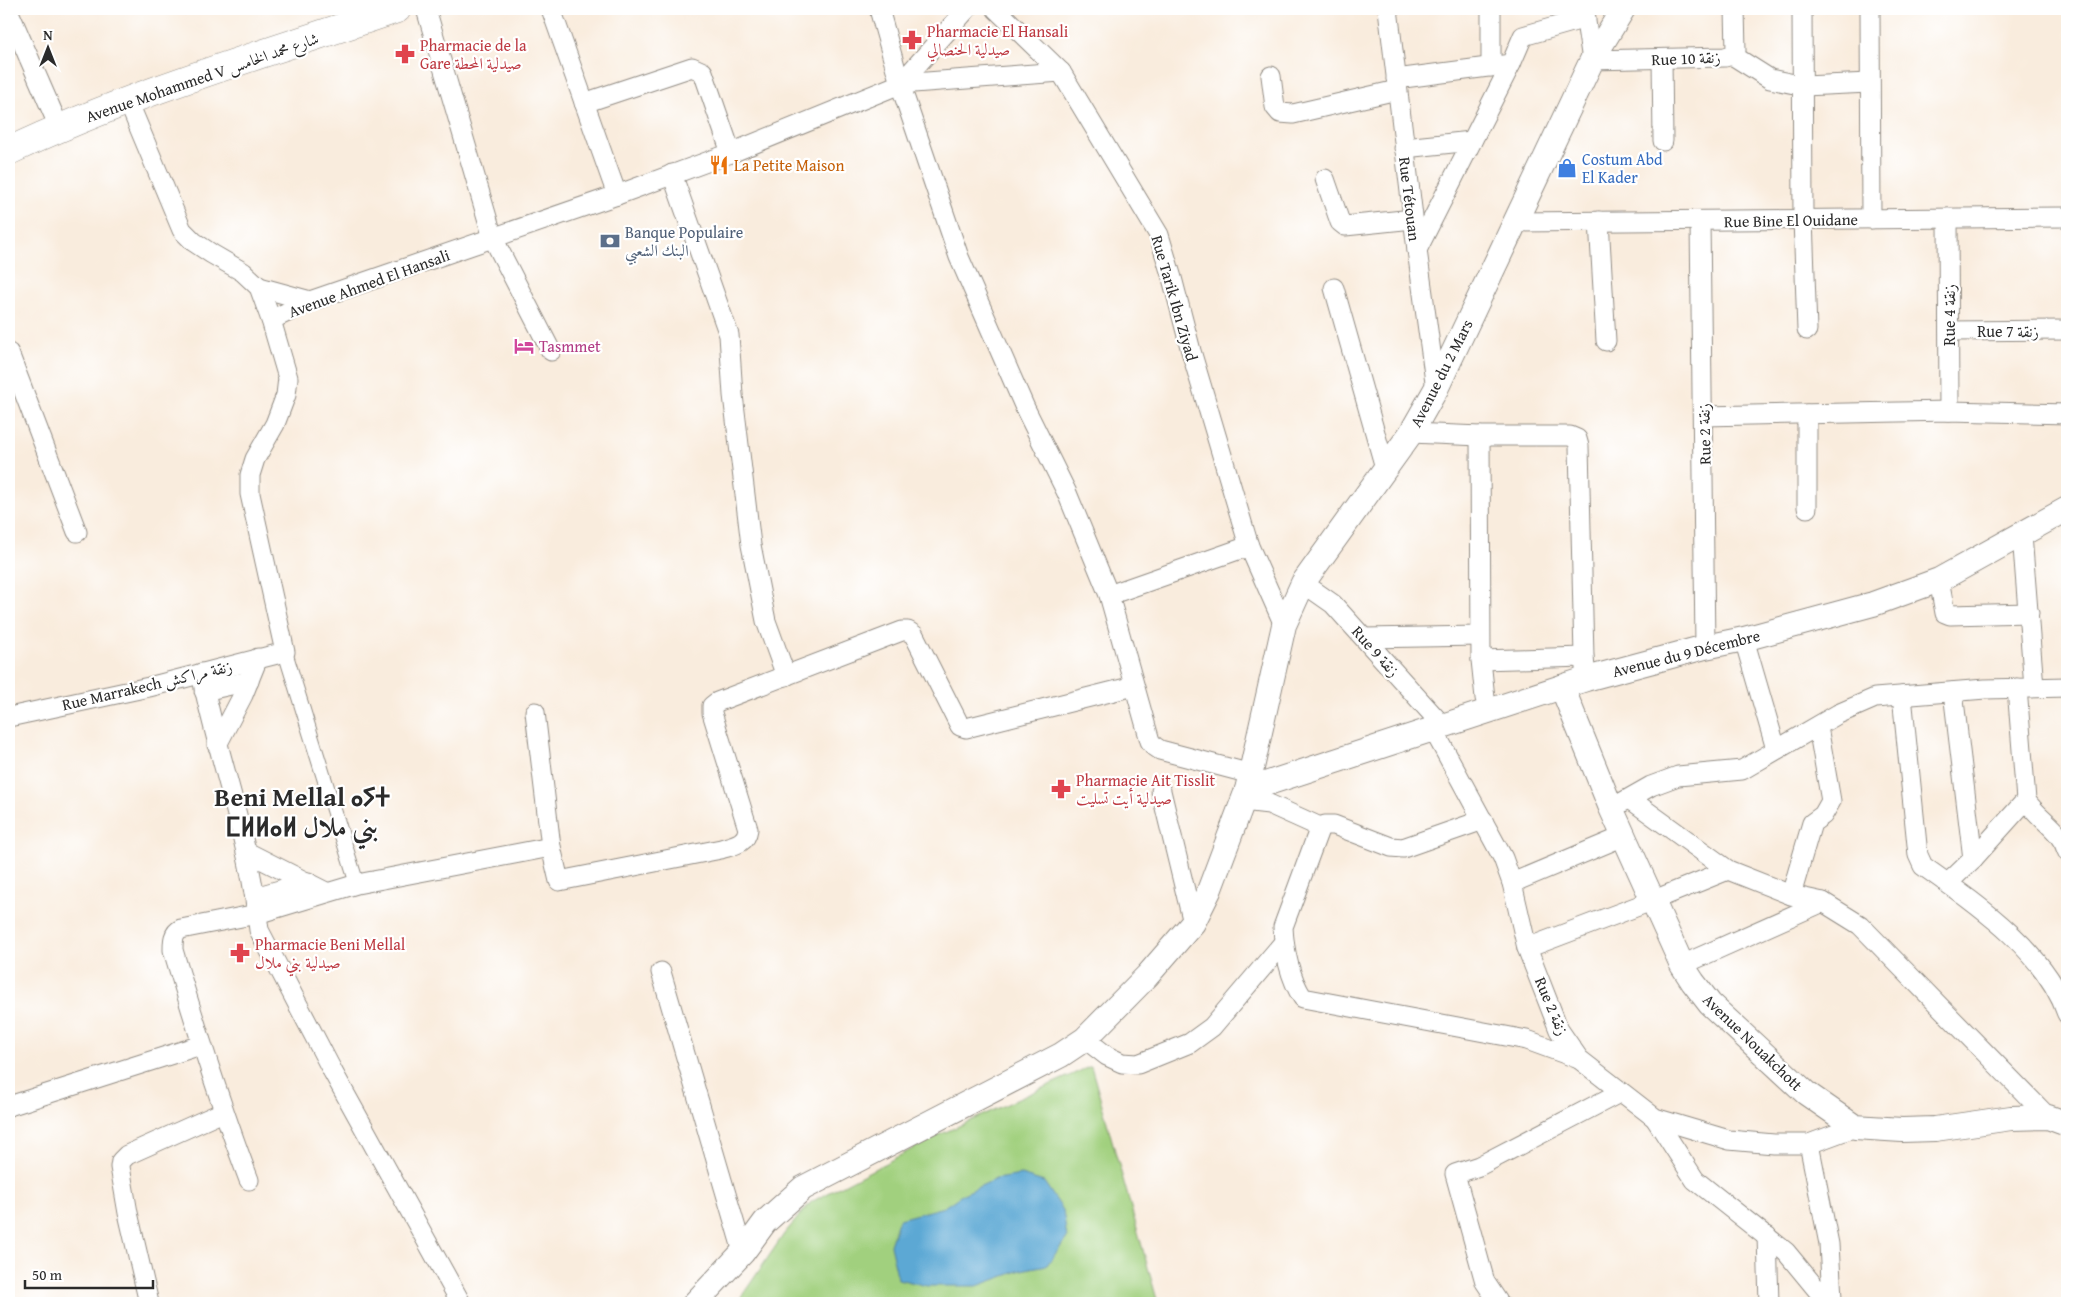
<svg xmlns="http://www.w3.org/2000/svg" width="2076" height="1312" font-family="'Gentium Book Plus',Amiri,'Noto Sans Tifinagh',serif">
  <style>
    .green { fill: #a1d07e; stroke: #667e54 }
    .water { fill: #5ba8d4; stroke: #436a80 }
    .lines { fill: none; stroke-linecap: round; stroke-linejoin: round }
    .pedestrian-casing { stroke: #928c84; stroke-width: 16 }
    .minor-casing { stroke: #928c84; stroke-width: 21 }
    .tertiary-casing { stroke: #928c84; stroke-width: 26 }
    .secondary-casing { stroke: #928c84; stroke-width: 29 }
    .pedestrian { stroke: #fff; stroke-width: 14 }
    .minor { stroke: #fff; stroke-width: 19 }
    .tertiary { stroke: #fff; stroke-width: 24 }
    .secondary { stroke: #fff; stroke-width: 28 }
    .labels { text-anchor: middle; stroke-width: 4.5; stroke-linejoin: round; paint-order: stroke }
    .health-label { font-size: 16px; fill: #be3a42; stroke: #fff; text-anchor: start }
    .street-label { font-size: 16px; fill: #2b2b2b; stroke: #fff }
    .shop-label { font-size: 16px; fill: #366cbe; stroke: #fff; text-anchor: start }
    .food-label { font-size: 16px; fill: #c56008; stroke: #fff; text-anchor: start }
    .service-label { font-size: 16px; fill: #4e5e75; stroke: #fff; text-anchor: start }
    .hotel-label { font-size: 16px; fill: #b23c85; stroke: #fff; text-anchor: start }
    .town-label { font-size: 26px; font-weight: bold; fill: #2b2b2b; stroke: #fff }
  </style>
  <rect width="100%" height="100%" fill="#fff"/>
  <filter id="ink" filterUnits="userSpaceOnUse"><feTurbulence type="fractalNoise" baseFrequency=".02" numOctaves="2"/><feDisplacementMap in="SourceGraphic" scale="10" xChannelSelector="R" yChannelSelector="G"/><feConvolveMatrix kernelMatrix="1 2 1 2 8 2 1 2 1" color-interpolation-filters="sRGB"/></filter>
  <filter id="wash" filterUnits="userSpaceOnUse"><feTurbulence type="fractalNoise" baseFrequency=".0096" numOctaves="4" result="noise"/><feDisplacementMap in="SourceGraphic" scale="20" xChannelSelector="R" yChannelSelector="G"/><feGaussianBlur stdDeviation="1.12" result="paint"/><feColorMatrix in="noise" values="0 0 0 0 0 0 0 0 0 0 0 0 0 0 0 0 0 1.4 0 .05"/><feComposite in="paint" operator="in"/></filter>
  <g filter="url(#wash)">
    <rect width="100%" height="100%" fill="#f9ecdd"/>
    <!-- green -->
    <polygon class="green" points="1091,1066 1158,1303 737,1303 784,1234 811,1202 939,1135"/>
    <!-- water -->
    <polygon class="water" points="1021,1175 1044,1182 1063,1210 1067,1238 1047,1265 1021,1270 977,1286 927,1286 898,1279 890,1245 899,1219 944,1207 963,1194 996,1179"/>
  </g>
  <g filter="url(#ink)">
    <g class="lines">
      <defs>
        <polyline id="pedestrian" points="285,652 357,884"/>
        <g id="minor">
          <polyline points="426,9 493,238 551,351"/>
          <polyline points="551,9 617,195"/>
          <polyline points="879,9 900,84 959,257 1025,408 1067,493 1109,595 1150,741 1154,746 1160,750 1251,774"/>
          <polyline points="996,9 1061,72 1159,235 1172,278 1191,351 1249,546 1284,625"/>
          <polyline points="1388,9 1417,250 1436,389"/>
          <polyline points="1491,9 1491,67"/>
          <polyline points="1584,9 1592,60 1725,57 1732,55 1736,51 1735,9"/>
          <polyline points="1802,9 1803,219 1807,330"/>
          <polyline points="1870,9 1871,219"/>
          <polyline points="9,12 59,127"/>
          <polyline points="1732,55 1770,79 1804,86 1869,83"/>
          <polyline points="1662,59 1663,141"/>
          <polyline points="1271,76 1275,107 1280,113 1293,114 1397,90"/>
          <polyline points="1396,79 1511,64 1523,36 1586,18"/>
          <polyline points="900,84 1061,72"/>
          <polyline points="128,101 182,230 194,242 212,254 243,272 259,287 271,320"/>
          <polyline points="584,103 692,67 703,72 731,153"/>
          <polyline points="1404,148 1472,141"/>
          <polyline points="672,174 729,335 733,395 751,545 766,621 786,676"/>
          <polyline points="1325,179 1340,222 1345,226 1413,219"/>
          <polyline points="1948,218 1949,411"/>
          <polyline points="1599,221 1606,341"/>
          <polyline points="1700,221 1705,647"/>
          <polyline points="1515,222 2067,217"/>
          <polyline points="1417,250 1511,64"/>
          <polyline points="259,287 310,301"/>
          <polyline points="1334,288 1385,468"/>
          <polyline points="1949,331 2067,330"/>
          <polyline points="9,353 77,532"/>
          <polyline points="1807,414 1807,508"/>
          <polyline points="1704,416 1949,411 2067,414"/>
          <polyline points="1411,433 1480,436 1570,436 1577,439 1579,446 1584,657 1586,679"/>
          <polyline points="1480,436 1481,660 1485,698 1489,711"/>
          <polyline points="2022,535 2034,687"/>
          <polyline points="1939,580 1945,613 1950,615 2029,613"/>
          <polyline points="1303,583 1333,604 1443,726"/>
          <polyline points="1109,595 1249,546"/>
          <polyline points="1365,638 1480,636"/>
          <polyline points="1744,639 1776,749"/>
          <polyline points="1481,660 1584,657"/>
          <path d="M 201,673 C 217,754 247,832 257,914 L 357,884 L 551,847"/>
          <path d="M 2017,688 L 2026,800 C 2038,819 2061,829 2067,851"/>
          <polyline points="204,691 249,681"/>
          <path d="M 1902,696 L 1918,855 L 1923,866 C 1975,903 2046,951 2067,1014"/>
          <path d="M 535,712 L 551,847 L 559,881 L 721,849 C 734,845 746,844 748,829 L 712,713 L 712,706 L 717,702 L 902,631 L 908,631 L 914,635 L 960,726 L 966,728 L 1134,686"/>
          <polyline points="9,717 149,687 285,652 250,494 250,475 255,459 275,424 286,395 288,378 271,320 310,301 617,195 731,153 900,84 967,9"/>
          <polyline points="1433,729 1503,858 1512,883 1527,948 1559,1030 1579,1059 1655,1118 1729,1140 1774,1144 1809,1144 1855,1127"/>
          <polyline points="217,745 243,695 258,658"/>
          <polyline points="1161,791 1193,923"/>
          <polyline points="1630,799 1728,870 1791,895 1823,902 1860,925 2048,1117"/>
          <polyline points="1243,801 1269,804 1320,827 1325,825 1334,825 1391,847 1403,848 1483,820"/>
          <polyline points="1621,803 1651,786 1678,776 1742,770 1838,714 1875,698 1985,689 2067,687"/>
          <path d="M 1320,827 L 1283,927 C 1284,950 1290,979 1303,998 L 1527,1040 L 1579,1059"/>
          <polyline points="247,852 326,892"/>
          <polyline points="1973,859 2026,800"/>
          <polyline points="1512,883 1624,836"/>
          <polyline points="1948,883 1973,859 1953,692"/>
          <polyline points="1791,895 1812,823 1823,815 1831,801 1818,727"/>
          <polyline points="255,897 308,882"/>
          <polyline points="1527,948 1654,900 1728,870"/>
          <polyline points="1682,965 1823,902"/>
          <polyline points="661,972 743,1252"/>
          <polyline points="1085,1039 1107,1056 1122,1063 1138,1064 1190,1043 1212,1027 1284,942"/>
          <polyline points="9,1106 201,1045"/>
          <polyline points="1655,1118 1695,1180 1786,1252 1828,1303 1832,1299 1829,1244 1809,1144"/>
          <path d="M 249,1180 C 220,1104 196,1027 173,950 C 173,941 173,933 181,929 L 257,914 L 259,930 L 333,1072 L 461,1303"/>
          <polyline points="1767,1236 1769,1303"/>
          <polyline points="149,1303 128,1213 120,1167 121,1161 127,1155 223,1112"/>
          <polyline points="1499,1303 1485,1282 1455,1174 1479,1166 1621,1092"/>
        </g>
        <g id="tertiary">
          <polyline points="1562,687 1611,808 1682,965 1693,982 1710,1004 1806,1093 1855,1127 1902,1130 1935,1129 2011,1118 2048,1117 2067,1124"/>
          <polyline points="1247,790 1586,679 1705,647 1744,639 1873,604 1939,580 2067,509"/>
          <polyline points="695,1303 743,1252 765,1222 803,1188 1061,1055 1085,1039 1147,976 1193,923 1209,891 1247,790 1284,625 1303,583 1411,433 1436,389 1592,60 1623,9"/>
        </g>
        <path id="secondary" d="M 9,151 C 133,92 267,53 397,9"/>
      </defs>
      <!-- pedestrian casing -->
      <use href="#pedestrian" class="pedestrian-casing"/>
      <!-- minor casing -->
      <use href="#minor" class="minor-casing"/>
      <!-- tertiary casing -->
      <use href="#tertiary" class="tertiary-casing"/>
      <!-- secondary casing -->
      <use href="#secondary" class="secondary-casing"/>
      <!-- pedestrian -->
      <use href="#pedestrian" class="pedestrian"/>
      <!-- minor -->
      <use href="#minor" class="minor"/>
      <!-- tertiary -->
      <use href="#tertiary" class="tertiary"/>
      <!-- secondary -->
      <use href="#secondary" class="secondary"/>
    </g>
  </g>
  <!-- icons -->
  <defs>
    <symbol id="pharmacy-bare" viewBox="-9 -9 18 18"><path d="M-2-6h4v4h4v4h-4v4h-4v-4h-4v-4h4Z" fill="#e0444e" stroke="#fff" stroke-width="2.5" paint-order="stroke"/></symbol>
    <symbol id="restaurant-bare" viewBox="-9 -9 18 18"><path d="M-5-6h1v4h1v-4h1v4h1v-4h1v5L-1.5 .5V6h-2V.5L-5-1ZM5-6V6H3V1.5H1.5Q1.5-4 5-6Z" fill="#e8710a" stroke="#fff" stroke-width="2.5" paint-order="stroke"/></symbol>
    <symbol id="shop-bare" viewBox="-9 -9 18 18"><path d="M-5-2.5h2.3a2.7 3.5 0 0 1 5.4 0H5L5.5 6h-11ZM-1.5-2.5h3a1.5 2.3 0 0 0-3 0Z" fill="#3f7fe0" stroke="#fff" stroke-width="2.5" paint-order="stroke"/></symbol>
    <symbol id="bank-bare" viewBox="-9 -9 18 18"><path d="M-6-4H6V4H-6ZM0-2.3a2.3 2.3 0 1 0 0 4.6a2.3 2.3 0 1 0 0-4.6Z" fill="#5c6f8a" stroke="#fff" stroke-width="2.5" paint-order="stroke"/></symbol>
    <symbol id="hotel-bare" viewBox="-9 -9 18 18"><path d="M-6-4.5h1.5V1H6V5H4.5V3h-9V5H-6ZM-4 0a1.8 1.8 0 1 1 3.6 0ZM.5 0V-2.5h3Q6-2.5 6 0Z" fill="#d1479c" stroke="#fff" stroke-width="2.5" paint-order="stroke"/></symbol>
  </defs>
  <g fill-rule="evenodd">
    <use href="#pharmacy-bare" x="898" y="26" width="28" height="28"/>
    <use href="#pharmacy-bare" x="391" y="40" width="28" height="28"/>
    <use href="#restaurant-bare" x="705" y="151" width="28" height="28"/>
    <use href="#shop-bare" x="1553" y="154" width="28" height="28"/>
    <use href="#bank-bare" x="596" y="227" width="28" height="28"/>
    <use href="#hotel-bare" x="510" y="332" width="28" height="28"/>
    <use href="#pharmacy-bare" x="1047" y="775" width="28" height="28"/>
    <use href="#pharmacy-bare" x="226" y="939" width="28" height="28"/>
  </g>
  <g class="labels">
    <!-- health labels -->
    <g class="health-label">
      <text x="927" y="37">Pharmacie El Hansali<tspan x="927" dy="18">صيدلية الحنصالي</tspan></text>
      <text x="420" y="51">Pharmacie de la<tspan x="420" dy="18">Gare صيدلية المحطة</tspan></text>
      <text x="1076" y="786">Pharmacie Ait Tisslit<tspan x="1076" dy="18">صيدلية أيت تسليت</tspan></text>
      <text x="255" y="950">Pharmacie Beni Mellal<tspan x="255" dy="18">صيدلية بني ملال</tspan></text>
    </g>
    <!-- street labels -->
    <g class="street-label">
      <text transform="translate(1686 58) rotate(-2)" y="6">Rue 10 زنقة</text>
      <text transform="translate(202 77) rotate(-19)" y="6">Avenue Mohammed V شارع محمد الخامس</text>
      <text transform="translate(1410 199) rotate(83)" y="6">Rue Tétouan</text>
      <text transform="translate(1791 220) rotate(-1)" y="6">Rue Bine El Ouidane</text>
      <text transform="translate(369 283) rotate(-20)" y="6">Avenue Ahmed El Hansali</text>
      <text transform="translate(1175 298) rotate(74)" y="6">Rue Tarik Ibn Ziyad</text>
      <text transform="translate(1949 315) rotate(-90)" y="6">Rue 4 زنقة</text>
      <text x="2008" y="337">Rue 7 زنقة</text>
      <text transform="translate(1441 373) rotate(-63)" y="6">Avenue du 2 Mars</text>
      <text transform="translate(1704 434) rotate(-91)" y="6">Rue 2 زنقة</text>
      <text transform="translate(1376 651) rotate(48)" y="6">Rue 9 زنقة</text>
      <text transform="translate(1686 653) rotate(-14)" y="6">Avenue du 9 Décembre</text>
      <text transform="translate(147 685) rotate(-13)" y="6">Rue Marrakech زنقة مراكش</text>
      <text transform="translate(1552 1006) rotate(67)" y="6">Rue 2 زنقة</text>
      <text transform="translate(1753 1042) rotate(44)" y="6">Avenue Nouakchott</text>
    </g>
    <!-- shop labels -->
    <g class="shop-label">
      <text x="1582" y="165">Costum Abd<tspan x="1582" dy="18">El Kader</tspan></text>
    </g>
    <!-- food labels -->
    <g class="food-label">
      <text x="734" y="171">La Petite Maison</text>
    </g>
    <!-- service labels -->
    <g class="service-label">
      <text x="625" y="238">Banque Populaire<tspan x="625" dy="18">البنك الشعبي</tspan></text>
    </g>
    <!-- hotel labels -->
    <g class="hotel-label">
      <text x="539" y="352">Tasmmet</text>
    </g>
    <!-- town labels -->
    <g class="town-label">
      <text x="302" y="806">Beni Mellal ⴰⵢⵜ<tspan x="302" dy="30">ⵎⵍⵍⴰⵍ بني ملال</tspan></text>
    </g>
  </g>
  <!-- margin -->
  <rect width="2076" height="1312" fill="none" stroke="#fff" stroke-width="30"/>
  <!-- north arrow -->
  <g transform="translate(48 48)" stroke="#ffffff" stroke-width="4" paint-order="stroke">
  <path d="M0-4L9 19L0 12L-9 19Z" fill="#2b2b2b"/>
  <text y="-8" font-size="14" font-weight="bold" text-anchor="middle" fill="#2b2b2b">N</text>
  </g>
  <!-- scale -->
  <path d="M25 1280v8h128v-8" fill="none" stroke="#2b2b2b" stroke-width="2.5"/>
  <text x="32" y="1280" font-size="15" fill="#2b2b2b" stroke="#ffffff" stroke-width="4" paint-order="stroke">50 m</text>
</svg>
